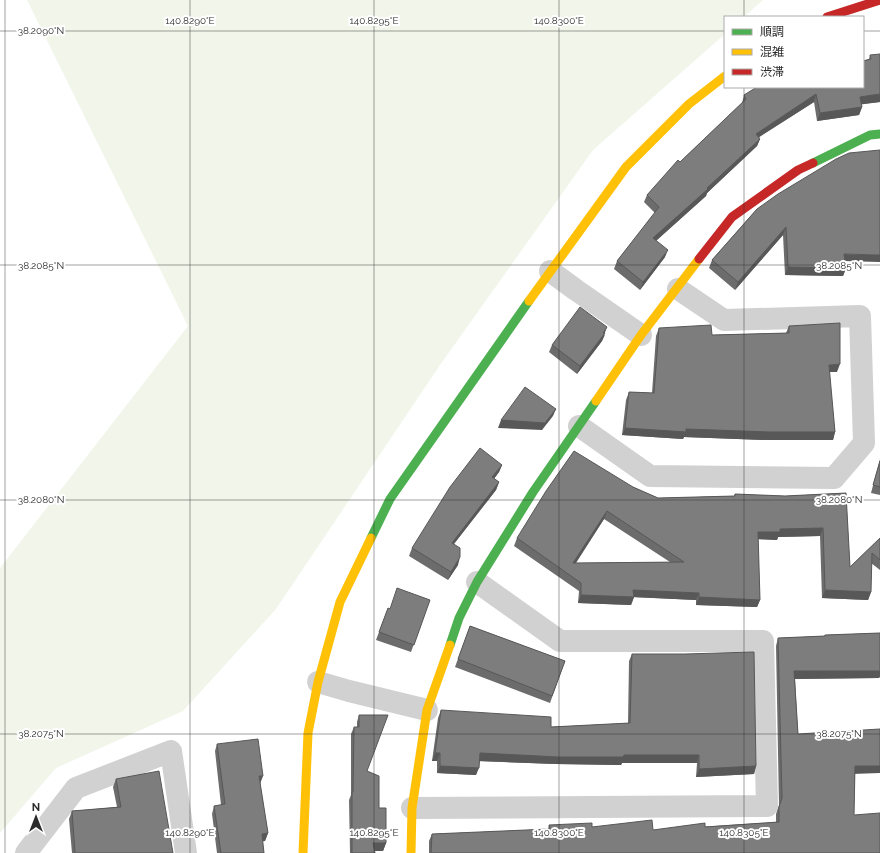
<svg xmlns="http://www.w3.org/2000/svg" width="880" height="853" font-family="Raleway,'Noto Sans JP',sans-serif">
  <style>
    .green { fill: #f1f5ea }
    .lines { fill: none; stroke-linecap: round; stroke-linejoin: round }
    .street { stroke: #d1d1d1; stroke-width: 22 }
    .fast { stroke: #4caf50; stroke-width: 9 }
    .slow { stroke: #ffc107; stroke-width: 9 }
    .jam { stroke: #c62828; stroke-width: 9 }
    .wall { fill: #6c6c6c; fill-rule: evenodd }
    .shaded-wall { fill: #585858 }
    .building { fill: #7d7d7d; stroke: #585858; fill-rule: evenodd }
    .ticks { fill: none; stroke: #2c2c2c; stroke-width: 1; stroke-opacity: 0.45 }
    .ticks-label { font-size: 10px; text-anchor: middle; fill: #2c2c2c; stroke: #fff; stroke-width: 4; stroke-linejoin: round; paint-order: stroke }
  </style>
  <rect width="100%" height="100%" fill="#fff"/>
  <!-- green -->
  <polygon class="green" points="27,0 763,0 744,17 725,17 725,34 593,150 440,365 276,609 183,711 56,768 0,833 0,568 188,326"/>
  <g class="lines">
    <!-- street -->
    <g class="street">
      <polyline points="550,271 576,290 641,335"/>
      <polyline points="579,426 650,476 834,478 864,443 860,316 724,320 678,289"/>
      <polyline points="318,682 349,691 427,710"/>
      <polyline points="412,808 767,806 763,641 560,641 477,582"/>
      <polyline points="26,853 76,788 171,751 186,853"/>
    </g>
    <!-- fast -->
    <g class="fast">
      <polyline points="813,163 870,135 880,134"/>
      <polyline points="371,538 390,499 529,301"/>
      <polyline points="450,645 459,618 477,582 533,492 596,401"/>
    </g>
    <!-- slow -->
    <g class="slow">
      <polyline points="529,301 626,167 689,104 725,76"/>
      <polyline points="596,401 641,335 699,259"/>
      <polyline points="303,853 308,733 318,682 340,602 371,538"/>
      <polyline points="411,853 412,808 427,710 450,645"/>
    </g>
    <!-- jam -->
    <g class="jam">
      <polyline points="827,17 880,0"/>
      <polyline points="699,259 732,217 798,170 813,163"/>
    </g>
  </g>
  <!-- wall -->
  <g class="wall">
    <polygon points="870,55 880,102 861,104 862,107 859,115 817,121 814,102 759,137 760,139 757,146 707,193 706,196 656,241 665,257 640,290 614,269 617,261 655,213 644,202 647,195 680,162 742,103 744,95 869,59"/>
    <polygon points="757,209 845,261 846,268 843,276 785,275 783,235 735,290 709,268 712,260"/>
    <polygon points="789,326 837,372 829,372 835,432 833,440 766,440 684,437 683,439 622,435 626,400 629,392 652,393 656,336 659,328 712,335 786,333"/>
    <polygon points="605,335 602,341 577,374 549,352 552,345"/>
    <polygon points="880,459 880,495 871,493"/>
    <polygon points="502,465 499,472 494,479 499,482 496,490 454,544 458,565 448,580 409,556 412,548"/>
    <path d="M 633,487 L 658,498 L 734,496 L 735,494 L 785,496 L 846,493 L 850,567 L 880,538 L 880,570 L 871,563 L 871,592 L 868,600 L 822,598 L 820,536 L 778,537 L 777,540 L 758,539 L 760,600 L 757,607 L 696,605 L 696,600 L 634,597 L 631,605 L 578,603 L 579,591 L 514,546 L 517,538 ZM 604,519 L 670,562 L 576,563 Z"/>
    <polygon points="430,600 411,652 376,640 388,608 390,609"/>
    <polygon points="470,626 565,661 550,703 455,667"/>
    <polygon points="880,633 879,678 795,679 798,734 855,774 854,815 880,853 429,853 429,841 432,834 548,829 549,825 653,830 776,822 776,814 779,805 776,646 778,638 824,636 825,635"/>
    <polygon points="632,654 756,766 754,774 696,777 697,763 622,763 621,765 556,764 479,761 476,775 437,773 437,761 432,761 438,718 441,710 551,727 628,723 629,661"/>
    <polygon points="359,715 367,771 379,808 386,843 383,851 375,851 375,853 350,853 349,800 351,795 351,734 354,727 357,727 357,722"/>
    <polygon points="217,744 260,783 268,833 265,841 262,841 264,853 217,853 212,814 214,806 221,805 215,751"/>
    <polygon points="116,779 173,853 72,853 69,819 72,811 117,807 113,787"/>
  </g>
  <!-- shaded-wall -->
  <g class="shaded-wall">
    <polygon points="816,94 814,102 753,141 756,134"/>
    <polygon points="880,94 880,102 857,105 860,97"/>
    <polygon points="862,107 859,115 817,121 820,113"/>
    <polygon points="760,139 757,146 707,193 706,196 650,246 653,238"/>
    <polygon points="786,227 783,235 735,290 738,282"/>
    <polygon points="668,250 665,257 640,290 643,282"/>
    <polygon points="844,254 880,255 880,262 842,261"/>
    <polygon points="788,267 846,268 843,276 785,275"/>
    <polygon points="607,327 602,341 577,374 580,366"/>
    <polygon points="840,364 837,372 826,372 829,365"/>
    <polygon points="556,409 553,416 542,430 498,428 501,420"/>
    <polygon points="625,428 835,432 833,440 766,440 684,437 683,439 622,435"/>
    <polygon points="502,465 499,472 489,485 492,477"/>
    <polygon points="499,482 496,490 449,550 452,543"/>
    <polygon points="607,511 604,519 571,570 573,563"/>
    <polygon points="823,528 820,536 778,537 777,540 755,539 758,532 780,529"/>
    <polygon points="460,557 458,565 448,580 451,572"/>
    <polygon points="633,590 699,593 696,600 631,597"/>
    <polygon points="825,590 871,592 868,600 822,598"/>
    <polygon points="581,595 634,597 631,605 578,603"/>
    <polygon points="699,597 760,600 757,607 696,605"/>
    <polygon points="794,671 880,671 880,677 879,678 791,679"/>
    <polygon points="435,753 440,753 437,761 432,761"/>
    <polygon points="480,753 624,755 699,755 697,763 622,763 621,765 556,764 477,761"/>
    <polygon points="440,766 479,768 476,775 437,773"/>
    <polygon points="756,766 754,774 696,777 699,769"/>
    <polygon points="855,766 880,766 880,773 852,774"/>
    <polygon points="259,776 263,776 260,784"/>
    <polygon points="268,833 265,841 259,842 262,834"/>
    <polygon points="373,843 386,843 383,851 371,851"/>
  </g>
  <!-- building -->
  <g class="building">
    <polygon points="880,54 880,94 860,97 862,107 820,113 816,94 756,134 760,139 707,188 708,189 653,238 668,250 643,282 617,261 659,207 647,195 678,160 680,162 746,99 744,95 757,87 863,87 863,61 871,59 870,55"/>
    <polygon points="880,150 880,255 844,254 846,268 788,267 786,227 738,282 712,260 757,209 778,194 836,159 849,153"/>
    <polygon points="580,307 607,327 603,333 605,333 580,366 552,345"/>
    <polygon points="840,323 840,364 829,365 835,432 769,432 686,429 686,432 625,428 629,392 654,393 659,328 711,325 712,335 789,333 789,326"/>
    <polygon points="525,387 556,409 545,423 501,420"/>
    <polygon points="480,448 502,465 492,477 499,482 452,543 460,548 460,557 451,572 412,548 450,487"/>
    <path d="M 574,451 L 633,487 L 658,498 L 735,496 L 735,494 L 785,496 L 846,493 L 850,567 L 880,538 L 880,560 L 872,553 L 871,592 L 825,590 L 823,528 L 780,529 L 780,532 L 758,532 L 760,600 L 699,597 L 699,593 L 633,590 L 634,597 L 581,595 L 581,583 L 517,538 L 546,491 ZM 607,511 L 684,562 L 573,563 Z"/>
    <polygon points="880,461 880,487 873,485"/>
    <polygon points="397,588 430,600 414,645 379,632 388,608 390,609"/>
    <polygon points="470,626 565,661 552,696 458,659"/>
    <polygon points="880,633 880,671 794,671 798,734 880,729 880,766 855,766 854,815 880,813 880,853 431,853 432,834 550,829 549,825 592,823 592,827 652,820 653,830 705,823 705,827 779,822 779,807 782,798 778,638 825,636 825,635"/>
    <polygon points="754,652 756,766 699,769 699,755 624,755 623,757 558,757 480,753 479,768 440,766 440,753 435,753 441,710 551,717 551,727 630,723 632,654 685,654"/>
    <polygon points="359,715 388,715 367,771 379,776 379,808 386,808 386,843 373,843 375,853 352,853 352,792 353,792 354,727 359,727"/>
    <polygon points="258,739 263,776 259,776 268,833 262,834 264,853 221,853 214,806 225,804 217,744"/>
    <polygon points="159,771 173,853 75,853 72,811 121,807 116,779"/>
  </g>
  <!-- ticks -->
  <path class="ticks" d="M 5,0 L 5,853M 190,0 L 190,853M 374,0 L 374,853M 559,0 L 559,853M 744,0 L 744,17M 0,31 L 725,31M 863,31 L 880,31M 744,87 L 744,853M 0,265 L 880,265M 0,500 L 880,500M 0,734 L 880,734"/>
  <g class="ticks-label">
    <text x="190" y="24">140.8290°E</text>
    <text x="374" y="24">140.8295°E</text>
    <text x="559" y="24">140.8300°E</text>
    <text x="41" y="34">38.2090°N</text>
    <text x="41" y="269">38.2085°N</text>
    <text x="839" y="269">38.2085°N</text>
    <text x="41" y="503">38.2080°N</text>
    <text x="839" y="503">38.2080°N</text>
    <text x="41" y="737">38.2075°N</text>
    <text x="839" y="737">38.2075°N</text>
    <text x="190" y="836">140.8290°E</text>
    <text x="374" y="836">140.8295°E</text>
    <text x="559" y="836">140.8300°E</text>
    <text x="744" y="836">140.8305°E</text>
  </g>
  <!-- legend -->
  <rect x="724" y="16" width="140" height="72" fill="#ffffff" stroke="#ababab"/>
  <rect x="732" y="29" width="20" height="6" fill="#4caf50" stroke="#ababab"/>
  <text x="760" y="36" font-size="12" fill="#2c2c2c">順調</text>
  <rect x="732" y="49" width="20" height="6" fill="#ffc107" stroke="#ababab"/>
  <text x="760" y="56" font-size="12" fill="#2c2c2c">混雑</text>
  <rect x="732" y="69" width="20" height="6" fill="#c62828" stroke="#ababab"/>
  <text x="760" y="76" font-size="12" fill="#2c2c2c">渋滞</text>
  <!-- north arrow -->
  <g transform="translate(36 817)" stroke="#ffffff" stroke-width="3" paint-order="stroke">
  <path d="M0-3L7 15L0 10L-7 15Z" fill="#2c2c2c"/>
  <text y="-6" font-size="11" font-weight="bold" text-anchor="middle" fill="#2c2c2c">N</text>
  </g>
</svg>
